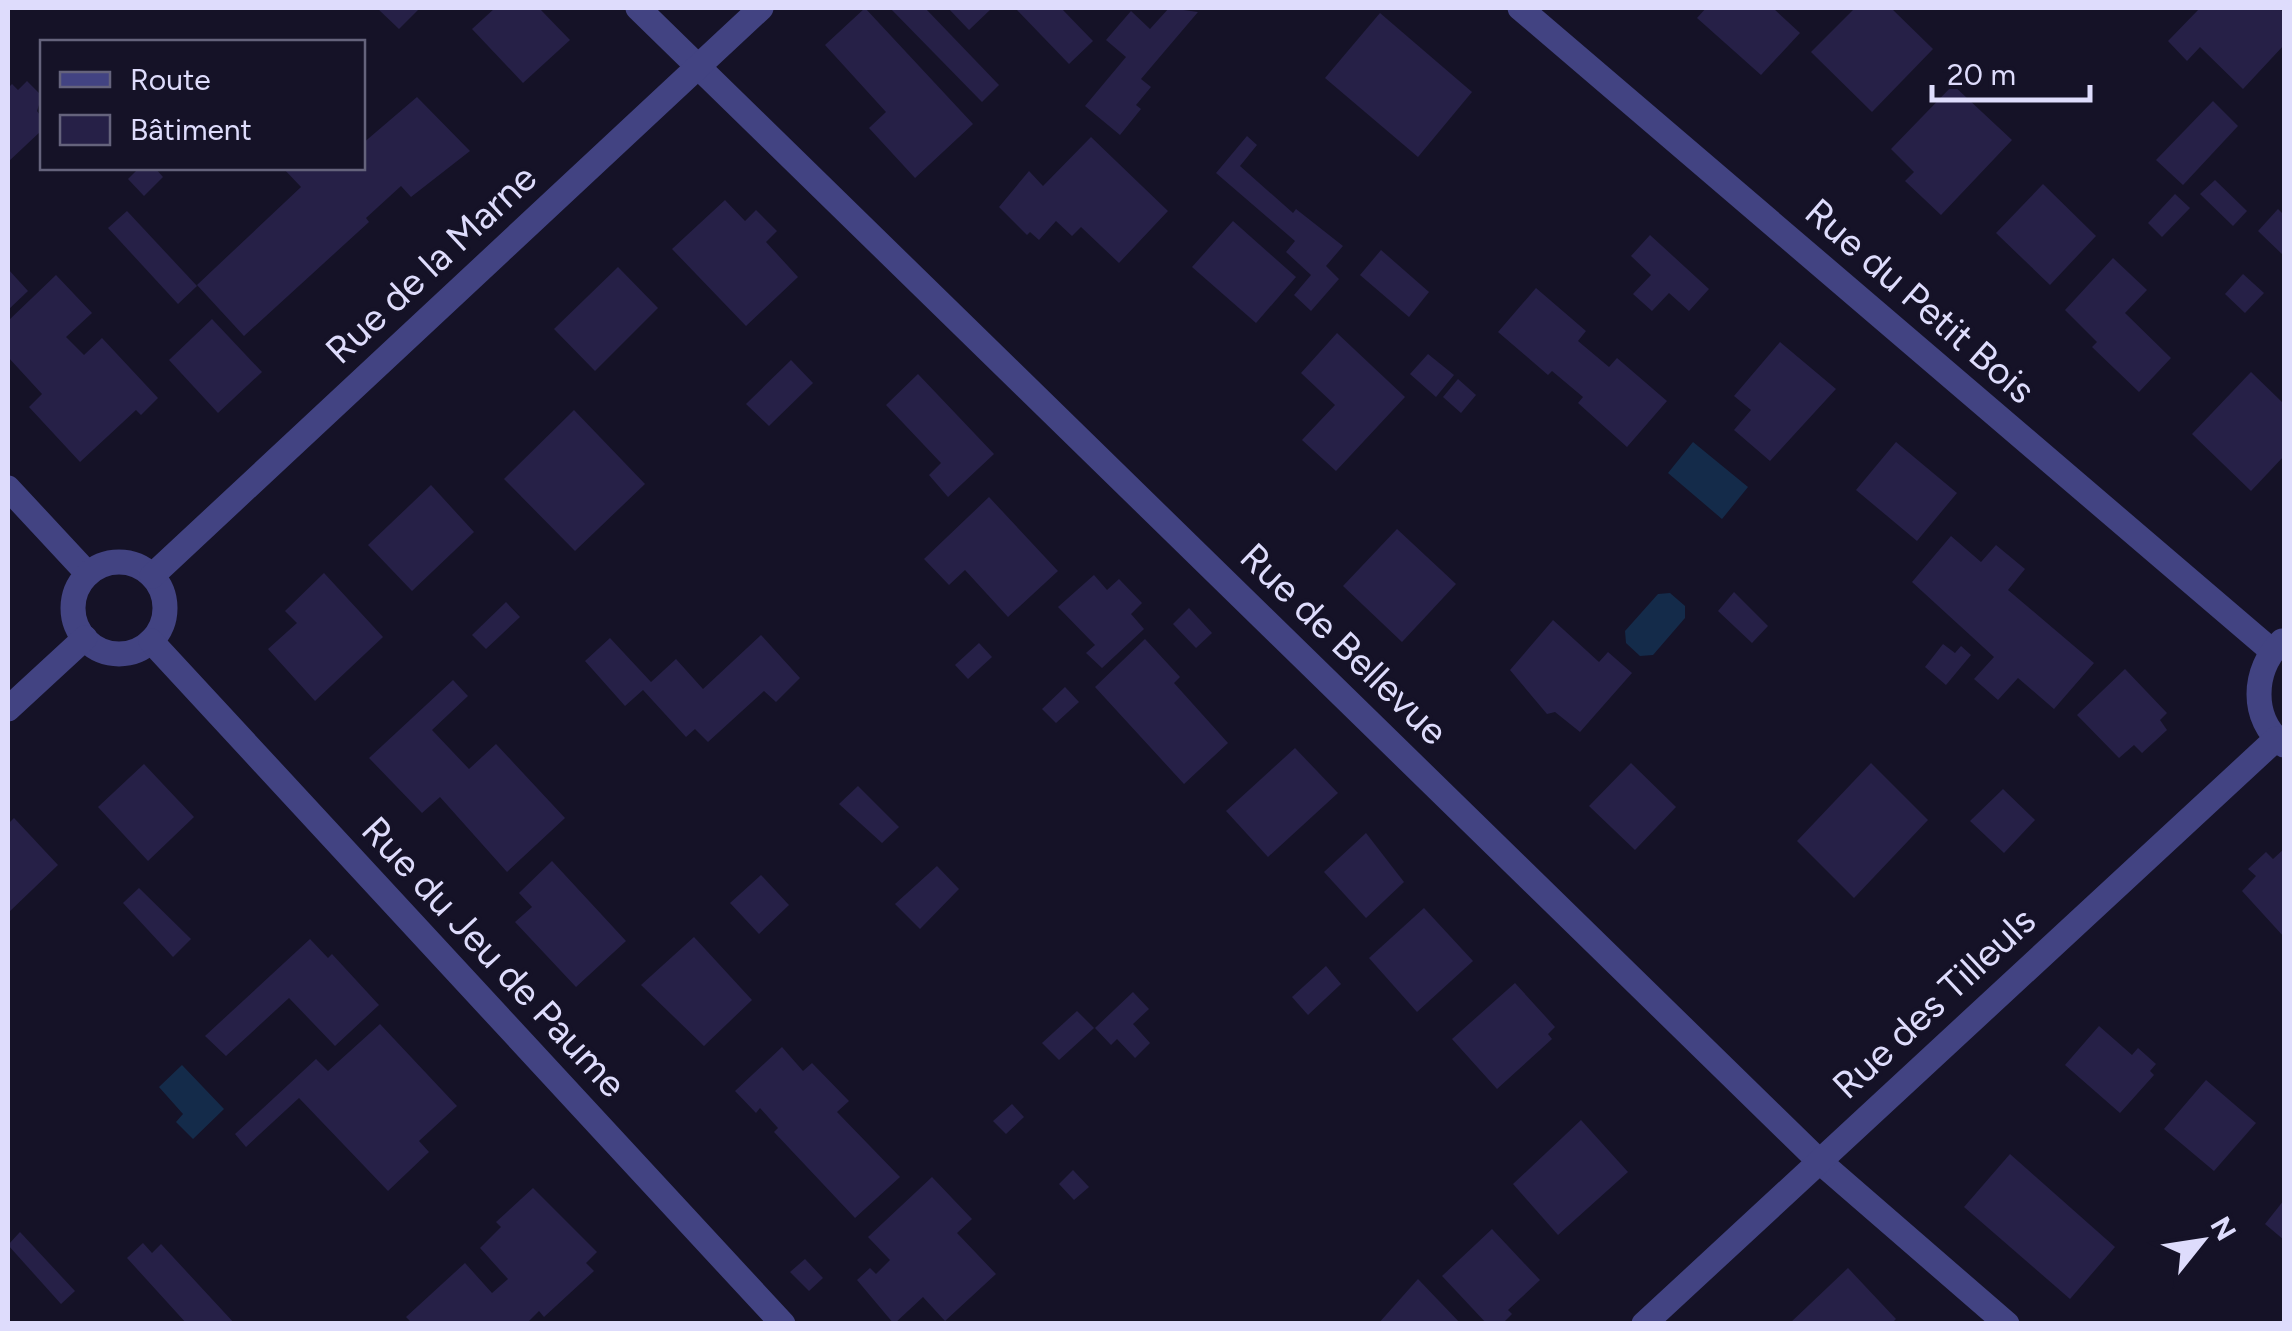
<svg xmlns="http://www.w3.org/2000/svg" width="2292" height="1331" font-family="Figtree,sans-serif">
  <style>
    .water { fill: #142b4a }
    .building { fill: #262047 }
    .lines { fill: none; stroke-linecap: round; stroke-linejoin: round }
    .minor { stroke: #424382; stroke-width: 25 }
    .labels { text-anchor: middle; stroke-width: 8; stroke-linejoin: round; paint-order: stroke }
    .street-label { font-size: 38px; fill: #dedcfc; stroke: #151227 }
  </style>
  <rect width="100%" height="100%" fill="#151227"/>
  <!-- water -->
  <g class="water">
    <polygon points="1693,442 1748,487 1722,519 1668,473"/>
    <polygon points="1670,593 1685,606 1685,618 1653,655 1640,656 1626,643 1625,631 1658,594"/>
    <polygon points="182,1065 224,1109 193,1139 176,1122 183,1114 159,1087"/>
  </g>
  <!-- building -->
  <g class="building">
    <polygon points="377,8 420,8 399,29"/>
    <polygon points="495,8 539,8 570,40 523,83 472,29"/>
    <polygon points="865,8 973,124 915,178 869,128 886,112 825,45"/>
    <polygon points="890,8 925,8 999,85 982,102"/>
    <polygon points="948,8 992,8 969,30"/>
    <polygon points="1015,8 1061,8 1093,41 1069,64"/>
    <polygon points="1169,8 1198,12 1141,79 1151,87 1136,105 1141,109 1120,135 1085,106 1126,57 1106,40 1131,11 1150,29"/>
    <polygon points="1706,8 1773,8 1800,33 1761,75 1697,18"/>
    <polygon points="1855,8 1891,8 1933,49 1872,112 1811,52"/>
    <polygon points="2200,8 2279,8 2284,13 2284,45 2243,89 2200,47 2187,61 2168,41"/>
    <polygon points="1380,13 1472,92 1418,157 1325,78"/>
    <polygon points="27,81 42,96 37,111 42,118 42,130 8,162 8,88 12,84 18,90"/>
    <polygon points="1953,85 2012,140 1941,215 1905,181 1914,172 1891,149"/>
    <polygon points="417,97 470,151 411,197 401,186 366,218 369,222 244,336 197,285 301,187 283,168 362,168 362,144"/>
    <polygon points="2213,101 2238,126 2183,185 2156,160"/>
    <polygon points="1247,136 1257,145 1240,166 1293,213 1296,209 1343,246 1326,266 1339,279 1311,311 1294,295 1311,275 1286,252 1295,241 1216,173"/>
    <polygon points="1091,137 1168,211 1119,263 1081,227 1072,236 1056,221 1039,240 1030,232 1027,235 999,207 1029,171 1043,186"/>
    <polygon points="139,168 155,168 163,177 144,196 128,179"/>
    <polygon points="2215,180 2247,211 2233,226 2200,194"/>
    <polygon points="2043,184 2096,236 2050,285 1996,233"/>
    <polygon points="2175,194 2190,208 2162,237 2148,223"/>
    <polygon points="725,200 745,221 756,210 777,231 766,242 798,277 746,326 672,249"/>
    <polygon points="2278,209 2284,215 2284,256 2258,231"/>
    <polygon points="127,211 197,286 178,304 108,228"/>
    <polygon points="1233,221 1296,277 1256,323 1192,267"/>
    <polygon points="1650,235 1709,289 1689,311 1669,293 1652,311 1633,294 1651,275 1631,256"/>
    <polygon points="1381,250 1429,292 1409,317 1360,275"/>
    <polygon points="2113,258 2147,290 2125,313 2171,358 2139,392 2092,347 2097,342 2065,310"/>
    <polygon points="618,267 658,308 595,371 554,329"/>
    <polygon points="8,269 28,291 8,310"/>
    <polygon points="2243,274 2264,293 2245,313 2225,294"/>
    <polygon points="56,275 92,313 66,337 84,355 102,338 158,398 141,415 136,410 80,462 29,407 42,394 8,357 8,321"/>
    <polygon points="1536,288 1586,331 1578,341 1609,367 1617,358 1667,401 1627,447 1578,403 1583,397 1552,371 1548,375 1498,332"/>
    <polygon points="212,319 262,372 218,413 169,360"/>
    <polygon points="1337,333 1405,397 1336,471 1302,440 1335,405 1301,373"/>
    <polygon points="1780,342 1836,389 1770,461 1734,430 1751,410 1734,396"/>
    <polygon points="1428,354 1454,375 1436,397 1410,374"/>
    <polygon points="791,360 813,383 769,426 746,404"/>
    <polygon points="2251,372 2284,404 2284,456 2251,491 2192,434"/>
    <polygon points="918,374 994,454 948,497 929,475 941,463 886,405"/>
    <polygon points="1458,379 1476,395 1461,413 1443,397"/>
    <polygon points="574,410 645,484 575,551 504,479"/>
    <polygon points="1896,442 1957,493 1917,541 1856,490"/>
    <polygon points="431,485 474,532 412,591 368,545"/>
    <polygon points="989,497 1058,571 1008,617 965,570 949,585 924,559"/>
    <polygon points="1397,529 1456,584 1402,642 1343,586"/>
    <polygon points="1951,536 1981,562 1996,545 2025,569 2008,590 2094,663 2054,709 2018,678 1998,700 1974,679 1994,657 1912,582"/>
    <polygon points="324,573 383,637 315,701 268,649 297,623 285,611"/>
    <polygon points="1094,575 1107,590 1119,579 1142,603 1131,614 1144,629 1102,668 1086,653 1095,645 1058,607"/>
    <polygon points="1734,592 1768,626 1752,643 1718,611"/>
    <polygon points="506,602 520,617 486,649 472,635"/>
    <polygon points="1189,608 1212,633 1196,648 1173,624"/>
    <polygon points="1553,620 1599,662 1608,652 1632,673 1580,732 1555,712 1547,714 1510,670"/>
    <polygon points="761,635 800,678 776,702 764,691 708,742 695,729 686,737 643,690 625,706 585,661 610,638 651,682 676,659 703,689"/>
    <polygon points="1145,639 1180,677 1174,683 1228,743 1184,784 1095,687"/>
    <polygon points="979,643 992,657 968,679 955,665"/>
    <polygon points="1943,644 1955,653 1961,646 1971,655 1946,685 1925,667"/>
    <polygon points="2125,669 2167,713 2160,720 2167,730 2142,753 2134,745 2119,758 2077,715"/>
    <polygon points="453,680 468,696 432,730 469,769 496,744 565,818 507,872 440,797 422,813 369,758"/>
    <polygon points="1065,687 1079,702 1056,723 1042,709"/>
    <polygon points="1295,748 1338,793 1268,857 1226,811"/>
    <polygon points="1631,763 1676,807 1635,850 1589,806"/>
    <polygon points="1871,763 1928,820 1854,898 1797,841"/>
    <polygon points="144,764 194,817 148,861 98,807"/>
    <polygon points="858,786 899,827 882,843 839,804"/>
    <polygon points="2003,789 2035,820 2004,853 1970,821"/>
    <polygon points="14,818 58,865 8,913 8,824"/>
    <polygon points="1366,833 1404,882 1366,918 1324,872"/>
    <polygon points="2284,849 2284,937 2242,891 2256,876 2248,869 2266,852 2273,859"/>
    <polygon points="552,861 626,941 576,987 515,922 532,907 519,893"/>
    <polygon points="937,866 959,889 920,929 895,904"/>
    <polygon points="761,875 789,905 759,934 730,903"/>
    <polygon points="139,888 191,939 173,957 123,903"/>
    <polygon points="1424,908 1473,961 1417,1012 1369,958"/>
    <polygon points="694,937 752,1000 704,1046 641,985"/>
    <polygon points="310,939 328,958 332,954 379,1005 335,1046 289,998 226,1056 205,1036"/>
    <polygon points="1326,966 1341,984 1308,1015 1292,997"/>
    <polygon points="1515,983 1555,1027 1548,1034 1552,1039 1497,1089 1452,1039"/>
    <polygon points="1133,992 1149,1009 1133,1024 1150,1043 1135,1058 1117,1039 1111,1045 1095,1028"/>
    <polygon points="1077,1011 1094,1028 1059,1060 1042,1043"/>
    <polygon points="380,1024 457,1106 419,1141 429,1152 388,1191 299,1098 246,1147 235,1134 316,1059 328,1071"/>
    <polygon points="2099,1026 2132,1055 2138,1048 2156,1064 2150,1071 2154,1075 2120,1113 2065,1065"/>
    <polygon points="782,1047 803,1071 812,1063 849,1101 837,1112 900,1177 855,1218 774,1132 778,1128 760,1108 756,1113 735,1091"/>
    <polygon points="2206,1080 2256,1123 2214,1171 2164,1129"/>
    <polygon points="1012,1104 1024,1117 1006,1134 993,1121"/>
    <polygon points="1581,1120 1628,1172 1558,1235 1513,1184"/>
    <polygon points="2010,1154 2115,1247 2070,1299 1964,1207"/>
    <polygon points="1073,1170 1089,1187 1074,1200 1059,1184"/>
    <polygon points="932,1177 972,1219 957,1233 996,1274 945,1321 923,1297 894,1324 857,1280 870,1268 876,1274 890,1260 868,1237"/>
    <polygon points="533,1188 597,1252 586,1263 594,1271 544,1317 539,1311 526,1324 413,1324 406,1317 465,1263 492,1293 508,1279 480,1248 501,1227 496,1222"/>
    <polygon points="2284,1200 2284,1240 2265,1224"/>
    <polygon points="1492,1229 1540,1280 1508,1310 1512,1314 1502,1324 1487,1324 1442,1276"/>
    <polygon points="20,1232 75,1291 61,1304 8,1245"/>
    <polygon points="143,1243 152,1253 161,1244 235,1324 187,1324 127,1258"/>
    <polygon points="805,1259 823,1278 809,1291 790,1272"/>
    <polygon points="1848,1268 1896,1319 1891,1324 1789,1324"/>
    <polygon points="1418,1279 1461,1324 1378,1324"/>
  </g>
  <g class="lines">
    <!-- minor -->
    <g class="minor">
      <polyline points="638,8 1819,1161 2007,1324"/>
      <polyline points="1520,8 2272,651"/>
      <polyline points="8,488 88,574"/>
      <circle cx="119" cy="608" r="46"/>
      <polyline points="152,576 761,8"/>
      <polyline points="151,641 783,1324"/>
      <path d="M 2282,641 C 2252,670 2250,719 2284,745"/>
      <polyline points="8,709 85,638"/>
      <polyline points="1644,1324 2276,739"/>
    </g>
  </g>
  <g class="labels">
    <!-- street labels -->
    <g class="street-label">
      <text transform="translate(431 264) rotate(-43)" y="13">Rue de la Marne</text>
      <text transform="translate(1920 301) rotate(41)" y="13">Rue du Petit Bois</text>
      <text transform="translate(1344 644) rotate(44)" y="13">Rue de Bellevue</text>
      <text transform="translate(494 957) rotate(47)" y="13">Rue du Jeu de Paume</text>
      <text transform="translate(1934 1003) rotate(-43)" y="13">Rue des Tilleuls</text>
    </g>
  </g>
  <!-- border -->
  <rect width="2292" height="1331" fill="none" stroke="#dedcfc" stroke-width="20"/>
  <!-- legend -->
  <rect x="40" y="40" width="325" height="130" fill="#151227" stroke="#65637c" stroke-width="2.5"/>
  <rect x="60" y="72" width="50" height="15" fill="#424382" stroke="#65637c" stroke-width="2.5"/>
  <text x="130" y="90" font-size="30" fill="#dedcfc">Route</text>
  <rect x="60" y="115" width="50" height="30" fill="#262047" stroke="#65637c" stroke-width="2.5"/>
  <text x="130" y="140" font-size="30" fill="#dedcfc">Bâtiment</text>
  <!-- north arrow -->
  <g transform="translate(2202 1241) rotate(60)" stroke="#151227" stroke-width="8" paint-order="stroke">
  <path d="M0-8L18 38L0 25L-18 38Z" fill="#dedcfc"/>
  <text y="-15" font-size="28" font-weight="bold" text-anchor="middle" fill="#dedcfc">N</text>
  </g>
  <!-- scale -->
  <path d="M1932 85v15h158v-15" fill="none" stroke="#dedcfc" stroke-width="5"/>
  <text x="1947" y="85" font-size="30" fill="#dedcfc" stroke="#151227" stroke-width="8" paint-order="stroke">20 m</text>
</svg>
